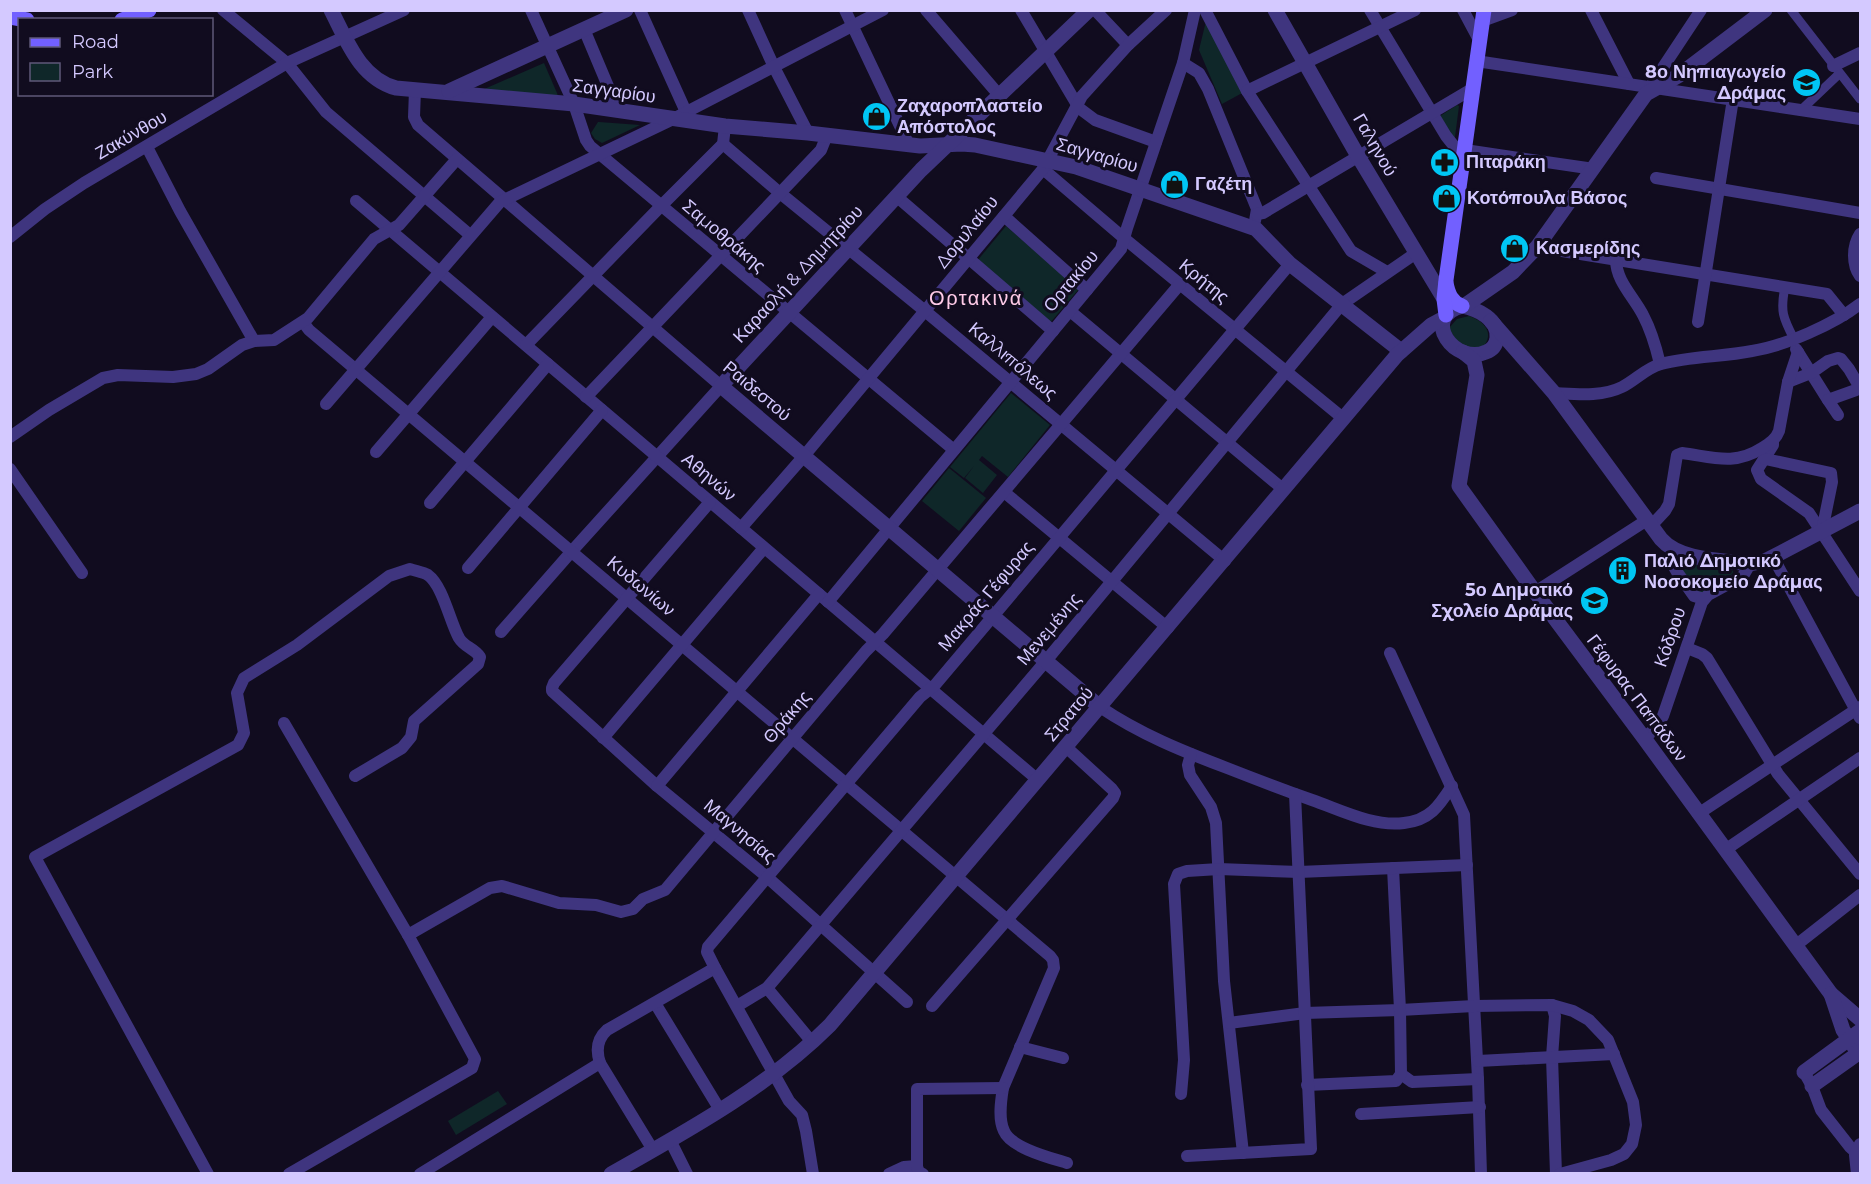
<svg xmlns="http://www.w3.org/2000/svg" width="1871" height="1184" font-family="Montserrat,sans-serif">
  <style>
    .green { fill: #0f2729 }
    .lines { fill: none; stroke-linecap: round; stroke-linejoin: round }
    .pedestrian { stroke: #3f357f; stroke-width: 9 }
    .minor { stroke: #3f357f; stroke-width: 12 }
    .tertiary { stroke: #3f357f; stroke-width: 15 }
    .secondary { stroke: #7260ff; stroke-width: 15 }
    .labels { text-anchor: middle; stroke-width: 6; stroke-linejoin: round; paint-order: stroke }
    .poi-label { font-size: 18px; font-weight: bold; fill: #d4c9ff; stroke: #110c1f; text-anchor: start }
    .street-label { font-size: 18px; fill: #d4c9ff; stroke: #110c1f }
    .neighbourhood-label { font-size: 20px; letter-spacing: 1.5px; fill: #ffcbe8; stroke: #110c1f }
  </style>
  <rect width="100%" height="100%" fill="#110c1f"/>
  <!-- green -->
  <g class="green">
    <polygon points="1206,21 1244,92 1222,104 1199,50"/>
    <polygon points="544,63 560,100 482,90"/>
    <polygon points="1457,105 1459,106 1455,137 1454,138 1440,116"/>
    <polygon points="598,122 599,122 640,125 602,143 595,139 591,133"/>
    <polygon points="1006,226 1079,289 1050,323 977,261"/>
    <path d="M 1469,316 C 1484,321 1495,333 1483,347 C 1463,350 1458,345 1449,328 L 1457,319 Z"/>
    <polygon points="1011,393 1050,425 1008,477 982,456 979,460 997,475 983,493 965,478 974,466 964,478 950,467"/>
    <polygon points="949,468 986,498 959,531 922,501"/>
    <polygon points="1685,561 1730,567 1734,573 1703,593 1698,593 1679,565"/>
    <polygon points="498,1091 507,1104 456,1135 448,1121"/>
  </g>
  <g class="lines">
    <!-- pedestrian -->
    <g class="pedestrian">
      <polyline points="1791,10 1860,99"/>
      <polyline points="1800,111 1839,74"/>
      <path d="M 1785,287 C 1780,311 1783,318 1794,339"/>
    </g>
    <!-- minor -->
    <g class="minor">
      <polyline points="223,10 287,63 326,112 470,235"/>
      <polyline points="531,10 574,104 586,140 590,146 954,450"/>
      <polyline points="640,10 686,112"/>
      <polyline points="748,10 774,67 808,133"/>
      <polyline points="845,10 909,145"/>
      <polyline points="926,10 999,95"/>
      <polyline points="1021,10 1079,108 1095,120 1156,142"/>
      <polyline points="1095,10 1128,45"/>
      <polyline points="1205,10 1247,91 1351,251 1387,272"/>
      <polyline points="1370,10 1446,136 1454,146 1465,150 1594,169"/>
      <polyline points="1463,10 1479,40"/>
      <polyline points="1591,10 1629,84"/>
      <polyline points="1482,21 1512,10"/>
      <polyline points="584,29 618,110"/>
      <polyline points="1476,61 1860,119"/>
      <polyline points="1183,63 1199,73 1208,89 1257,209 1255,221"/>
      <polyline points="1833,66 1860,53"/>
      <polyline points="1650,87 1701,10"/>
      <polyline points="415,90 414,117 418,125 721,386 572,551 501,632"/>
      <polyline points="1247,91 1415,10"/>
      <polyline points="723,144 780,193 925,311 1225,561"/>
      <polyline points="147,147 180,211 254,341"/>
      <polyline points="1043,169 1125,239 1344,419"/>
      <polyline points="1656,178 1860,213"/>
      <polyline points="896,196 1053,331"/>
      <polyline points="356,201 1038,780"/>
      <polyline points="1257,214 1263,213 1472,89"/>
      <polyline points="1004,216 1087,290"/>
      <path d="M 1860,234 C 1852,246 1852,265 1860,276"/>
      <polyline points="10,237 45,209 84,183 287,63 404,10"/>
      <polyline points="1537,247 1827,294 1844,315"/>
      <path d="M 1616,260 C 1616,281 1634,297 1643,315 C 1651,330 1656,347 1660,364"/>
      <polyline points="1070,311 1284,490"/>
      <path d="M 303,322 L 309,330 L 1050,956 L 1053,960 L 1054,968 L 1003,1088 C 1001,1100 998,1119 1004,1131 C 1011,1148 1051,1158 1067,1163"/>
      <polyline points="1698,322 1733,99"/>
      <polyline points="526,345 661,206 723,144 725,126"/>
      <polyline points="1796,349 1828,400"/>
      <polyline points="1788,382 1811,373 1828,361 1838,358 1841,359 1849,369 1859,386 1860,386"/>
      <path d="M 1554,393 C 1576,394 1602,397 1622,387 C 1636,380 1646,368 1661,364 C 1690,356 1722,357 1752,351 C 1785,346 1834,324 1860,304"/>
      <polyline points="586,397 821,150 827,135"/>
      <polyline points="326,404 500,202 671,120 883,10"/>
      <polyline points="1838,415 1828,400 1856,390 1859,386"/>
      <polyline points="10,437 49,410 103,378 118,375 173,377 196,374 208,369 242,345 254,341 274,340 308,318 374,239 399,225 457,159"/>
      <polyline points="1773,441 1773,445 1757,470 1761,479 1809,513 1860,591"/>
      <polyline points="376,452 492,317"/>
      <polyline points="1765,459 1831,473 1832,482 1822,531"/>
      <polyline points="10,469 82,573"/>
      <polyline points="1004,492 1168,628"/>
      <polyline points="710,502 554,683 552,688 552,691 657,786 767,877 907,1002"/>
      <polyline points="430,503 548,364"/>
      <path d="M 1651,526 L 1665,511 L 1669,504 L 1677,455 L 1682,453 C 1713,457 1734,466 1762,448 C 1770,443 1776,439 1779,431 L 1788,382 L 1798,352"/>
      <polyline points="741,528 804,456 1043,169 1082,96 1128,45 1166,10"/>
      <polyline points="1672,549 1673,565 1677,572 1694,596 1704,599"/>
      <polyline points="1773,557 1860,718"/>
      <polyline points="468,568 602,410"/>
      <polyline points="1535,592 1647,520"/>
      <polyline points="828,602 1121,249 1127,228 1183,63 1195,10"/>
      <polyline points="1687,648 1702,654 1707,658 1778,774 1860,874"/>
      <polyline points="1390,653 1464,815 1478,1079 1481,1174"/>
      <path d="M 1100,707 C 1140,734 1182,751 1227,768 C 1255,779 1284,790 1312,800 C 1341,810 1373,827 1404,823 C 1430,820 1439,806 1452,786"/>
      <polyline points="284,723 408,935 475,1059 472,1068 289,1174"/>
      <polyline points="603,738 764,548"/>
      <polyline points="1644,738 1655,729 1663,716 1702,602 1708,595 1743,576 1750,564"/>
      <polyline points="1191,754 1188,765 1190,775 1211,807 1216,823 1224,981 1243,1153"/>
      <polyline points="657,786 819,594"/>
      <polyline points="1698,814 1860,707"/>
      <polyline points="1725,850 1860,758"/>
      <polyline points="408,935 490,888 502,886 559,903 596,905 621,912 633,909 643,899 665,890 866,651 883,634 1180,284"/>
      <polyline points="1795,946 1860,895"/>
      <polyline points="767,988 812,1042"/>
      <polyline points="655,1003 720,1110"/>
      <polyline points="1552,1005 1555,1016 1552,1057 1556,1174"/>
      <polyline points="737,1006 767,988 1045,662 1342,304 1416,253"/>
      <polyline points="932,1006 1113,798 1115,793 1112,789 1066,747"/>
      <polyline points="1229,1023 1305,1013 1400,1010 1474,1006 1552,1005 1573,1011 1589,1020 1608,1040 1633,1102 1636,1125 1632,1144 1624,1154 1611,1160 1560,1174"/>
      <polyline points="1020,1047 1063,1058"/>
      <polyline points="1478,1061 1614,1054"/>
      <polyline points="1804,1072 1812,1086 1821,1110 1850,1147 1860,1156"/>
      <polyline points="1401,1074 1412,1082 1478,1079"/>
      <polyline points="1307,1085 1396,1081 1401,1074 1400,1010 1393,868"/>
      <polyline points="1181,1094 1184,1060 1174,884 1178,874 1187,871 1219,869 1299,872 1467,865"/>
      <polyline points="1361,1114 1480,1107"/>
      <polyline points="670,1140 687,1174"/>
      <path d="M 653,1150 L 600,1063 C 596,1051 597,1039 607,1030 L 715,968"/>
      <polyline points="1187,1156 1311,1149 1295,794"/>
      <path d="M 208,1174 L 35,857 L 238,745 L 244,733 L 237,693 L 244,678 L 297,645 L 389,576 L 410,569 C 415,571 423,572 428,575 C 443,586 450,622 459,638 C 465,648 473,647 480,657 L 478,664 L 414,721 L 411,737 L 402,748 L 355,776"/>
      <polyline points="420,1174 600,1063"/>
      <polyline points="813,1174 806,1131 802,1115 789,1101 715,968 707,952 708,947 920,697 935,685 1290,264"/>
      <polyline points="889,1174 904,1167 917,1166"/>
      <polyline points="923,1174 919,1172 917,1167 917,1089 1003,1088"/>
      <polyline points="1857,1174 1855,1155 1860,1144"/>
    </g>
    <!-- tertiary -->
    <g class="tertiary">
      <path d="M 331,10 C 347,41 360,78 396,88 L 574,104 L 725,126 L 808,133 L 920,146 L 962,144 L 975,145 L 1076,167 L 1256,229 L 1290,264 L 1401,351"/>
      <polyline points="1089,10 921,170 721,386 1100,707"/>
      <polyline points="1275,10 1358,156 1444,299"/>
      <polyline points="449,91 626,10"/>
      <path d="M 1462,306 C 1477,309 1499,319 1497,338 C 1496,345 1492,350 1486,352 C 1456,366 1419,318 1462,306 Z"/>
      <polyline points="1464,306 1513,272 1537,247 1646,94 1678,76 1765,10"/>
      <path d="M 1491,321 L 1554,393 L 1661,539 C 1680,561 1722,560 1750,564 L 1765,561 L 1860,511"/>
      <polyline points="1463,352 1474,361 1477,375 1459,486 1535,592 1644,738 1831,994 1860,1019"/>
      <polyline points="1831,994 1843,1030 1858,1053"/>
      <polyline points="1804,1072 1860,1031"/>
      <polyline points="1812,1086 1860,1052"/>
      <path d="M 611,1174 C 687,1131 768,1087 830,1025 L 1397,355 L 1431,325 L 1444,318"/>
    </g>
    <!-- secondary -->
    <g class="secondary">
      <polyline points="10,17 27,20"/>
      <polyline points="122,20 149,10"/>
      <path d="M 1446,283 C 1448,293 1451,302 1462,306"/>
      <polyline points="1446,315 1444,299 1446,280 1484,10"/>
    </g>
  </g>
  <!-- icons -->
  <defs>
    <symbol id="school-disc" viewBox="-11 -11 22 22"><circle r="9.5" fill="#00c6f4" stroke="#110c1f"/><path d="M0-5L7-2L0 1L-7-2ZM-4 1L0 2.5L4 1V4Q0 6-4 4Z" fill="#111"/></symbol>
    <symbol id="shop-disc" viewBox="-11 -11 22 22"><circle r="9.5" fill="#00c6f4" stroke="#110c1f"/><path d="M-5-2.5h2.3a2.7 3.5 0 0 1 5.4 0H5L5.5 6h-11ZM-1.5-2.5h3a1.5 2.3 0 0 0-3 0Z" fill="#111"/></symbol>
    <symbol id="pharmacy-disc" viewBox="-11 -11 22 22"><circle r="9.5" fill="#00c6f4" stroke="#110c1f"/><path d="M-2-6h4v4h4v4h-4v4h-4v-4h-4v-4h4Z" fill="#111"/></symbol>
    <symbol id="building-disc" viewBox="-11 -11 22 22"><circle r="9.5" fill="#00c6f4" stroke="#110c1f"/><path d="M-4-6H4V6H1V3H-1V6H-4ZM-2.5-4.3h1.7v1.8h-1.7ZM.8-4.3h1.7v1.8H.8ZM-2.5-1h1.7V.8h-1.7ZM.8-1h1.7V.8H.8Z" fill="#111"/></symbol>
  </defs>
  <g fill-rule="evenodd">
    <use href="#school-disc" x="1790" y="66" width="33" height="33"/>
    <use href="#shop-disc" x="860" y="100" width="33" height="33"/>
    <use href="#pharmacy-disc" x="1428" y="146" width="33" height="33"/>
    <use href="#shop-disc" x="1158" y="168" width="33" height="33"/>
    <use href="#shop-disc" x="1430" y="182" width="33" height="33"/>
    <use href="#shop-disc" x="1498" y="232" width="33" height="33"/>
    <use href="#building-disc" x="1606" y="554" width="33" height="33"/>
    <use href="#school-disc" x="1578" y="584" width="33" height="33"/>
  </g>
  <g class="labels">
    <!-- poi labels -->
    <g class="poi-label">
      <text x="1786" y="78" text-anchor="end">8ο Νηπιαγωγείο<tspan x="1786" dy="21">Δράμας</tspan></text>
      <text x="897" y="112">Ζαχαροπλαστείο<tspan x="897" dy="21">Απόστολος</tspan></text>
      <text x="1466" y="168">Πιταράκη</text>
      <text x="1195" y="190">Γαζέτη</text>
      <text x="1467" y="204">Κοτόπουλα Βάσος</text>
      <text x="1536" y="254">Κασμερίδης</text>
      <text x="1644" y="567">Παλιό Δημοτικό<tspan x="1644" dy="21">Νοσοκομείο Δράμας</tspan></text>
      <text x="1573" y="596" text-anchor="end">5ο Δημοτικό<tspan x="1573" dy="21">Σχολείο Δράμας</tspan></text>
    </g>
    <!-- street labels -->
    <g class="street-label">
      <text transform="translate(614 91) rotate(8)" y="6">Σαγγαρίου</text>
      <text transform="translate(131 135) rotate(-30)" y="6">Ζακύνθου</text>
      <text transform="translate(1375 145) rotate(60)" y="6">Γαληνού</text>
      <text transform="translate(1097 155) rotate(16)" y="6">Σαγγαρίου</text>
      <text transform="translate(967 232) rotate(-51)" y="6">Δορυλαίου</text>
      <text transform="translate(724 236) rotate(40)" y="6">Σαμοθράκης</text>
      <text transform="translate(798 274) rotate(-47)" y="6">Καραολή &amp; Δημητρίου</text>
      <text transform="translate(1071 281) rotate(-50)" y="6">Ορτακίου</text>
      <text transform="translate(1204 281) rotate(39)" y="6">Κρήτης</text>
      <text transform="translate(1013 361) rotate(40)" y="6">Καλλιπόλεως</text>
      <text transform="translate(757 391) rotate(40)" y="6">Ραιδεστού</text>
      <text transform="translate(709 477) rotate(40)" y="6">Αθηνών</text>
      <text transform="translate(641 586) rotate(40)" y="6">Κυδωνίων</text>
      <text transform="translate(986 596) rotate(-50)" y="6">Μακράς Γέφυρας</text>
      <text transform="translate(1049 629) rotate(-50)" y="6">Μενεμένης</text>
      <text transform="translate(1670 637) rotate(-71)" y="6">Κόδρου</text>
      <text transform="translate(1637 698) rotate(53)" y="6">Γέφυρας Παπάδων</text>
      <text transform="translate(1069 714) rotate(-50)" y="6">Στρατού</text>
      <text transform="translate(787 717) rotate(-50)" y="6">Θράκης</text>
      <text transform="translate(740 831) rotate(40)" y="6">Μαγνησίας</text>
    </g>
    <!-- neighbourhood labels -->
    <g class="neighbourhood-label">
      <text x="976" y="305">Ορτακινά</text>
    </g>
  </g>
  <!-- border -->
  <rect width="1871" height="1184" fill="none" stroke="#d4c9ff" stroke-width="24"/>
  <!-- legend -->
  <rect x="18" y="18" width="195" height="78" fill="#110c1f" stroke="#5f5879" stroke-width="1.5"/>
  <rect x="30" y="38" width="30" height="9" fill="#7260ff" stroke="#5f5879" stroke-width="1.5"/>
  <text x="72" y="48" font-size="18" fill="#d4c9ff">Road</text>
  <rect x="30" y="63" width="30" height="18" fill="#0f2729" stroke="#5f5879" stroke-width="1.5"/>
  <text x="72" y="78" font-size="18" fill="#d4c9ff">Park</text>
</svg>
